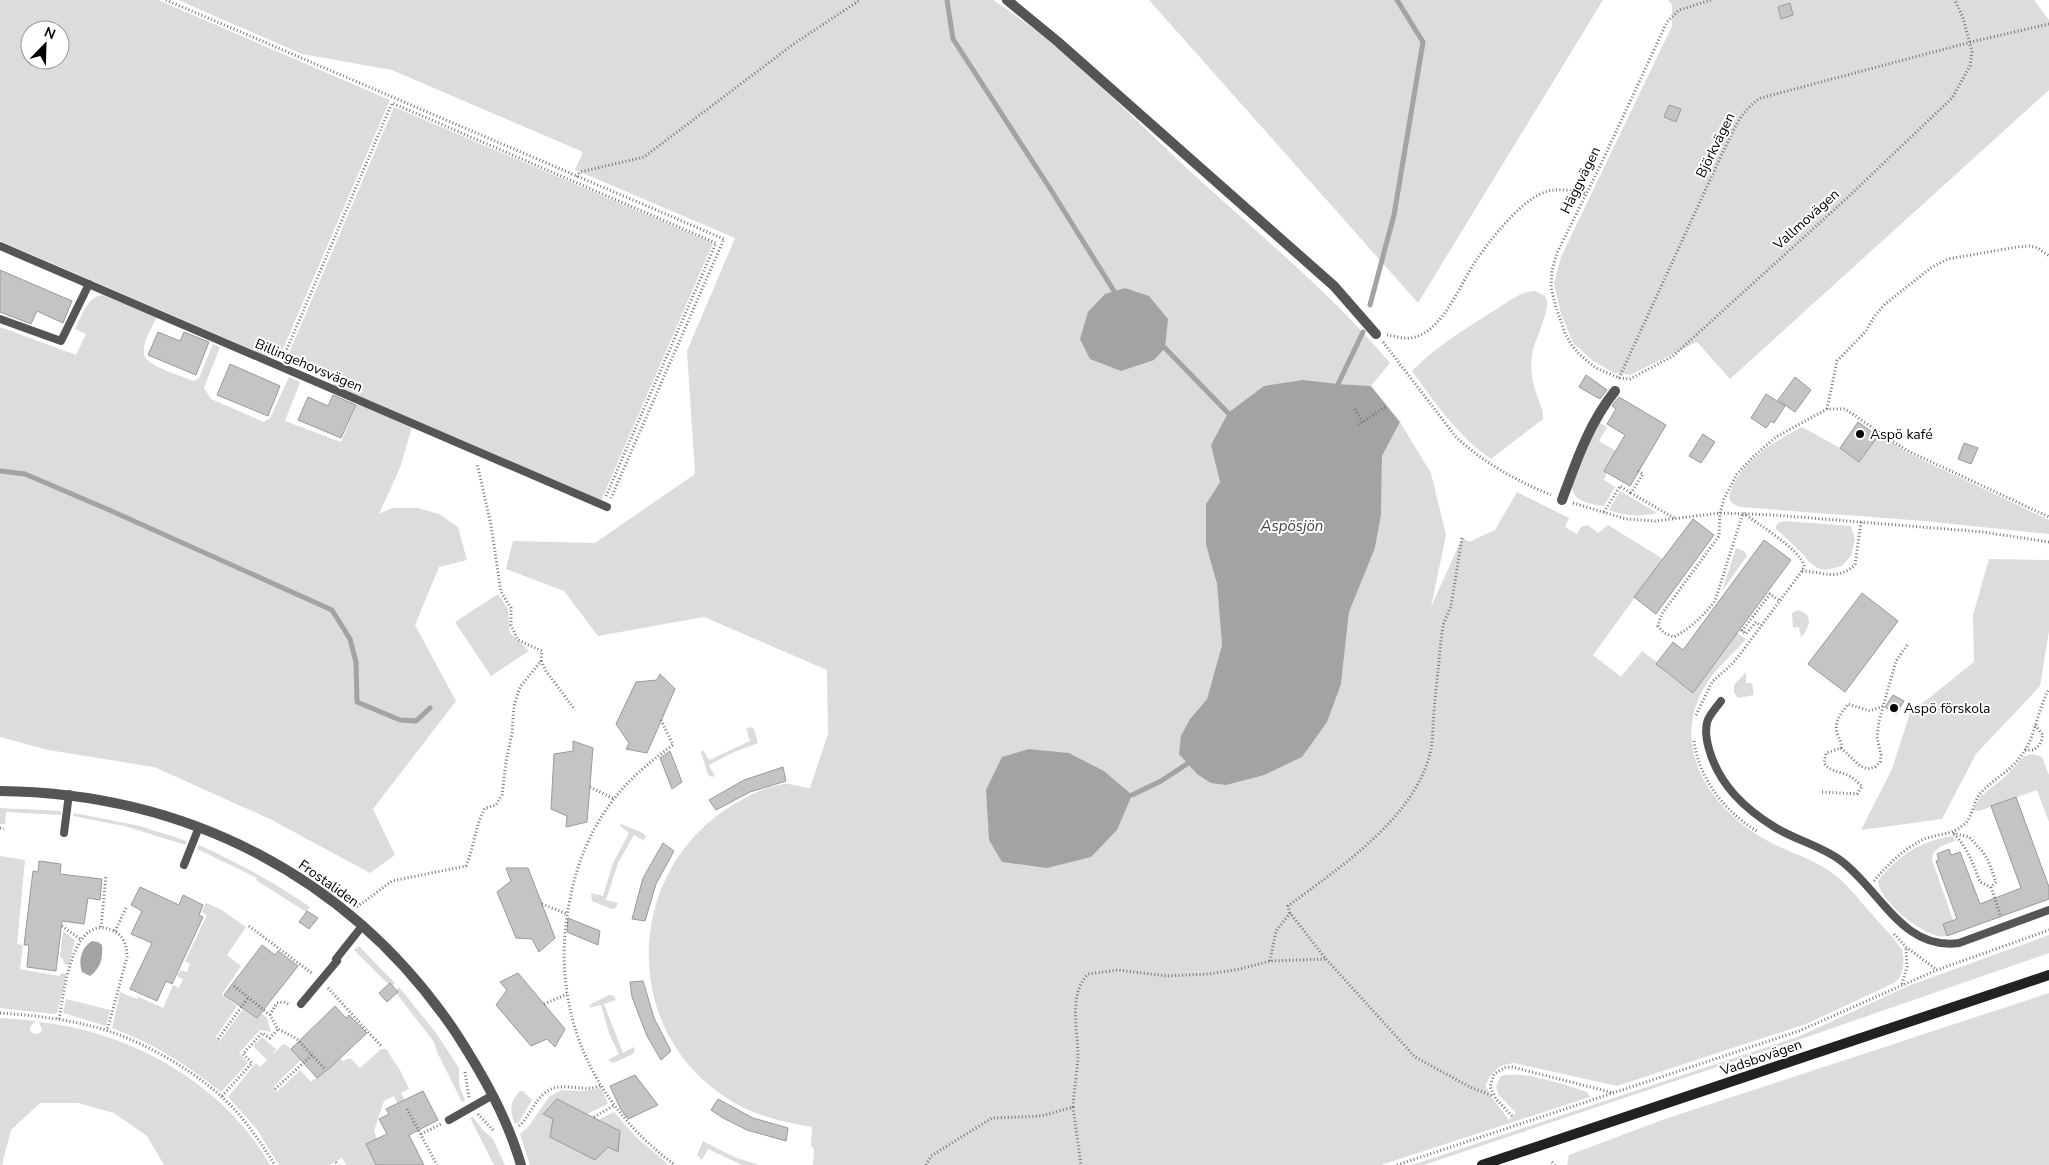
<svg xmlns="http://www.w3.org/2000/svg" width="2049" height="1165" font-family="'Nunito Sans',sans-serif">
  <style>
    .green { fill: #dcdcdc; fill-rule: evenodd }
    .water { fill: #a3a3a3 }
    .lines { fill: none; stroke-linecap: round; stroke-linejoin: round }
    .stream { stroke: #a3a3a3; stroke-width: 5 }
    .building { fill: #c4c4c4; stroke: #999 }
    .path { stroke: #777; stroke-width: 3; stroke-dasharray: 1 2.5; stroke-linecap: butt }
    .lane { stroke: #555; stroke-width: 8 }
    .street { stroke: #555; stroke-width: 10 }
    .secondary { stroke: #222; stroke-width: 10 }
    .poi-dot { fill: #000; stroke: #fff; stroke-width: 2 }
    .labels { text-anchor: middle; stroke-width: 4; stroke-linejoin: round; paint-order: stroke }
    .street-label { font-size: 14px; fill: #000; stroke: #fff }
    .poi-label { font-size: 14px; fill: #000; stroke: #fff; text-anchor: start }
    .water-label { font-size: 15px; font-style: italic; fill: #444; stroke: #fff }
  </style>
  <rect width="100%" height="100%" fill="#fff"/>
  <!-- green -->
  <g class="green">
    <path d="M 0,0 L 158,0 L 390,100 L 280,356 L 267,356 L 0,241 ZM 30,30 L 60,30 L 60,60 L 30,60 Z"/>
    <path d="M 178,0 L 993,0 C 1068,49 1128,114 1193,174 C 1261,236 1331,293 1390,363 L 1371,386 L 1338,384 L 1228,413 L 1212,445 L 1220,482 L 1206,504 L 1206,545 L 1217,584 L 1222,645 L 1207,699 L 1190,719 L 1341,684 L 1349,612 L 1375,548 L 1381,515 L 1382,456 L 1400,422 L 1431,473 L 1446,535 L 1431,607 L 1462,538 L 1469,542 L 1495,530 L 1517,492 L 1569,518 L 1565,527 L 1577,534 L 1581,527 L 1588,525 L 1598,533 L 1608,525 L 1663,559 L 1593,655 L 1621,677 L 1642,651 L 1657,662 L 1666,673 L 1693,693 L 1737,633 L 1746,639 C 1733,655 1714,669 1704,688 C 1669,749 1712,810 1766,840 C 1787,852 1812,858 1831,872 C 1847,883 1857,898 1870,912 C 1881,925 1893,936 1902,950 C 1905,961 1904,976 1894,983 L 1806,1024 L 1617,1086 L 1514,1063 C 1498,1065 1491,1071 1486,1086 L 1492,1098 L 1509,1120 L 1516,1113 L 1498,1094 L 1496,1087 L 1500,1077 C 1516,1068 1569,1086 1587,1092 L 1590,1097 L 1381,1165 L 813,1165 L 814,1149 L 811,1146 L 812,1127 C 779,1122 748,1114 721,1094 C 623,1026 626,880 722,812 C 737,801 768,784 787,784 C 795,784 802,788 810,788 L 828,734 L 827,670 L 704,617 L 598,636 L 564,591 L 506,569 L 513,541 L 595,543 L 695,474 L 687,351 L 735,238 L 580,172 L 575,170 L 583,152 L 392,70 L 302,54 ZM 1029,749 L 1069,753 L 1104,771 Z"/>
    <polygon points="1149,0 1603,0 1418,303"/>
    <polygon points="1668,0 2034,0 2049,20 2049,90 1730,379 1697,342 1630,375 1614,373 1593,361 1573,343 1561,314 1554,284 1561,257 1672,26 1672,5"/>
    <polygon points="394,107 713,243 601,501 333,386 335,381 286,360"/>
    <path d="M 1535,291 L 1545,296 C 1553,309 1534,339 1532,355 C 1530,367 1532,381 1536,393 C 1539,403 1544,410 1543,419 L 1491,459 C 1458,436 1436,404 1412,371 C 1437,346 1461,332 1490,313 C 1505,305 1517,292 1535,291 Z"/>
    <path d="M 102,295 L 157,317 C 152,327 142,342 144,354 C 145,366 182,376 194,381 L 199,378 L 213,344 L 220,347 L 204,388 L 211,399 L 264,422 L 270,418 L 289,377 L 300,382 L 285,421 L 341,442 L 357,404 L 412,427 L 400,468 L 379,514 L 392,508 L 418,508 L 439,514 L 458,527 L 467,560 L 439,567 L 415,625 L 456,701 L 373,809 L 395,855 L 370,873 L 270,819 L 154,767 L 48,750 L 0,737 L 0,327 L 76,355 L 86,334 L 75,329 C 82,316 86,298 102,295 Z"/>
    <path d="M 1597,423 L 1600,423 L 1607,427 L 1599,441 L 1616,451 L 1604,480 L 1615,487 L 1604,506 C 1594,505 1577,502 1573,492 C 1567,478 1590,437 1597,423 Z"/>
    <path d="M 1802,427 L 1840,448 L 1859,462 L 1878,436 L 1872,432 L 1874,429 L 1906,452 L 1931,464 L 2049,520 L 2049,534 L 1924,521 L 1740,507 L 1733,504 L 1729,499 C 1735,465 1774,441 1802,427 Z"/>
    <path d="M 1620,491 L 1657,513 C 1642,517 1623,516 1609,510 Z"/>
    <polygon points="1784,521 1851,526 1855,540 1851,556 1842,566 1826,570 1817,568 1809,562 1800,551 1775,528 1778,523"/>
    <polygon points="1736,548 1744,551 1747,556 1722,591"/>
    <polygon points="1989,559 2049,560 2049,631 2040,686 1976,754 1942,819 1861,830 1892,769 1910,713 1974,662 1973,615"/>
    <polygon points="498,594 508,609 510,633 529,651 491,676 455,622"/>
    <path d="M 1798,610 C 1815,615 1809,628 1801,638 L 1799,627 L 1793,628 L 1792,613 Z"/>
    <polygon points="1746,672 1746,683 1752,683 1754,695 1738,698 1734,692 1734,685"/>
    <polygon points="750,727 754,729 758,743 732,753 709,765 715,776 712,777 708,775 701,752 703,750 709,760 750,741 746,729"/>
    <polygon points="2033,754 2042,757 2049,775 2049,822 2037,790 1979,811 1973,810 1981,796 2005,777 2024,756"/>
    <polygon points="0,808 61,811 61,815 6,812 5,824 0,824"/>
    <polygon points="74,813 140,826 187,841 186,845 124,826 73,816"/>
    <polygon points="621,824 643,833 646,836 644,841 634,835 618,863 606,900 618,903 616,908 612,909 592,901 591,893 603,896 613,863 629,833 620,826"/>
    <path d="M 1953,836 L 1955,841 L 1941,846 L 1933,853 L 1932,860 L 1953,920 L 1943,924 L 1947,936 C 1927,941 1878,900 1878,881 C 1899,855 1920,841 1953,836 Z"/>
    <path d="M 199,845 C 240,864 272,881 310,907 L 306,912 L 256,880 L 257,878 L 197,849 Z"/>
    <polygon points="0,856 25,860 17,944 23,945 20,969 59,976 62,973 67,974 57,1013 54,1014 0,1008"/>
    <path d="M 206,903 L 220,909 L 246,927 L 227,955 L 241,966 L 222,994 L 237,1006 L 215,1038 L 220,1041 L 243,1009 L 257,1018 L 261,1013 L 267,1018 L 271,1032 L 260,1030 L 239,1053 L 248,1063 L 221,1092 C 187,1065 153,1043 112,1028 L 120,992 L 137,999 L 139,997 L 163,1008 L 173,985 L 179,988 L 183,979 L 177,976 L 180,970 L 187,972 L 190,964 L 185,961 L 207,915 L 202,912 Z"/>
    <polygon points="63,931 75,940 69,965 64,964 63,959 60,957"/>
    <polygon points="2049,935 2049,953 1801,1039 1424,1165 1412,1165 1800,1036 1908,986"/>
    <polygon points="359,946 395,983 392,986 390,983 388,984 354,950"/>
    <polygon points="399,987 436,1033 459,1068 459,1084 465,1100 462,1102 437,1052 434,1042 396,993 396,990"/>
    <polygon points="2049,993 2049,1165 1567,1165 1569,1155 1662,1120"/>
    <polygon points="609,995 614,996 616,1000 604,1004 623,1053 634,1047 635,1050 633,1054 613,1063 608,1060 619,1054 609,1033 601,1005 589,1008 591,1004"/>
    <polygon points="66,999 110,1010 106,1026 63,1013"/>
    <path d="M 0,1018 L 36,1021 L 30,1027 L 31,1032 L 35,1034 L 40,1033 L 42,1030 L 39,1022 C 129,1031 225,1084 270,1165 L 164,1165 L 147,1136 L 114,1113 L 78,1103 L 40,1103 L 11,1130 L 2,1165 L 0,1165 Z"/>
    <polygon points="262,1037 276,1049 271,1056 283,1044 288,1046 301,1060 273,1087 277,1092 300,1070 311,1082 340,1059 343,1061 350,1058 360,1068 381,1049 386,1049 400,1070 409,1089 401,1093 408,1107 401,1111 394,1096 384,1101 374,1131 387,1165 346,1165 342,1158 329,1165 279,1165 256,1128 228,1097 256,1063 260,1067 267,1060 253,1046"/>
    <polygon points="601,1088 608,1104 587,1114 557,1099 544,1114 553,1119 550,1137 595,1159 608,1147 618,1152 620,1131 598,1120 614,1112 636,1137 667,1163 666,1165 530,1165 520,1134 528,1127 549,1097 561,1090 582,1091"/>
    <path d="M 520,1091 L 523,1091 L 532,1100 L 519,1122 L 515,1124 C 509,1110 510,1101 520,1091 Z"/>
    <polygon points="473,1117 482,1129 493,1139 505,1165 494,1165 470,1118"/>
    <polygon points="703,1141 734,1157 759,1165 742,1165 708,1149 702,1160 697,1155"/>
  </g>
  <!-- water -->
  <g class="water">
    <polygon points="1125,288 1149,296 1168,319 1165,348 1154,360 1121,371 1090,359 1080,339 1088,312 1105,294"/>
    <polygon points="1303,380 1338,384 1371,386 1400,422 1382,456 1381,515 1375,548 1349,612 1341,684 1327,722 1302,757 1264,775 1226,785 1211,783 1197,774 1179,754 1181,736 1190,719 1207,699 1222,645 1217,584 1206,545 1206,504 1220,482 1211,445 1228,413 1264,386"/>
    <polygon points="1029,749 1069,753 1104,771 1132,795 1117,830 1091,857 1047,868 1002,862 989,840 986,790 1002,757"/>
    <path d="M 92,941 L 98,942 L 102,945 C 103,958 101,968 90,976 L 82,972 C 78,960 81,948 92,941 Z"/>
  </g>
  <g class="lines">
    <!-- stream -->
    <g class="stream">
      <polyline points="947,0 953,39 1051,190 1114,291"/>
      <polyline points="1370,305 1394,215 1423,42 1397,0"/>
      <polyline points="1165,348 1228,413"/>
      <polyline points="1338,384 1363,332"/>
      <polyline points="0,471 25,474 107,509 332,610 350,639 356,662 357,702 400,720 416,721 430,708"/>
      <polyline points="1132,795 1161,781 1187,764"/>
    </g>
  </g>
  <!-- building -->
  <g class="building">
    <polygon points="1790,3 1793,15 1781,19 1778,7"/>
    <polygon points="1669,105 1681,109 1676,122 1664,117"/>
    <polygon points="0,270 72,301 63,323 37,311 31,324 0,312"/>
    <polygon points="158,332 180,341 184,332 209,342 196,375 148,355"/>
    <polygon points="230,364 280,386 268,416 217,395"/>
    <polygon points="1586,375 1607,390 1600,399 1579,387"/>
    <polygon points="1795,377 1811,390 1795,412 1778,400"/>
    <polygon points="1766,394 1785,406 1774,423 1771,421 1766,428 1751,418"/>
    <polygon points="333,395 356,405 341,438 298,420 308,397 328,406"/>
    <polygon points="1619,397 1666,425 1630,486 1604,471 1625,435 1607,424 1616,409 1612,406"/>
    <polygon points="1858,422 1878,436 1859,462 1840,448"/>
    <polygon points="1703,434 1715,442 1701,463 1689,456"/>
    <polygon points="1964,443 1978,448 1971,464 1958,459"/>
    <polygon points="1693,519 1714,535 1656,614 1634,597"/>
    <polygon points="1764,540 1791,560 1693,693 1656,664 1673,642 1683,650"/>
    <polygon points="1862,593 1898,621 1845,692 1808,664"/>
    <polygon points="660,674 675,689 647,753 626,749 629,743 616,724 636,682 657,680"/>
    <polygon points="1893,695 1904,701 1896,714 1885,707"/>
    <polygon points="573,741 593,748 587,822 566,827 567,816 551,809 554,754 573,751"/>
    <polygon points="670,751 682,782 672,789 660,758"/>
    <polygon points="783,767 786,781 750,792 716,810 709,800 744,780"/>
    <polygon points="2016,797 2049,887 2049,899 1947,936 1943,924 1957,919 1936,861 1939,860 1937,854 1949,849 1951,855 1960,852 1980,904 2021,888 1991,806"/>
    <polygon points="663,843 674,851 656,884 645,921 632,919 643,878"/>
    <polygon points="39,861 61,864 60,874 102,879 100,900 88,898 84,924 62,921 56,971 27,967 29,945 24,945 33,871 38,872"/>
    <polygon points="506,868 528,868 542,904 555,938 539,952 532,939 516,938 497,892 511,881"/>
    <polygon points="140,887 179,905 183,895 203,905 199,915 203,917 172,984 166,981 157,1001 130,989 152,943 131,934 142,911 131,905"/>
    <polygon points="307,911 318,918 309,929 299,922"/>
    <polygon points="568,918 600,931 598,945 567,932"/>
    <polygon points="262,945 275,955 278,951 298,966 257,1018 224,995"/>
    <polygon points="518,973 565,1029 555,1047 547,1039 531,1046 496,1005 507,990 500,982"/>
    <polygon points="643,981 654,1018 671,1051 661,1060 647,1036 632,997 630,982"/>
    <polygon points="390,983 398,992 387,1002 379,993"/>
    <polygon points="335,1006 346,1018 349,1015 367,1033 332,1066 317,1078 291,1049"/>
    <polygon points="635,1075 658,1105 628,1119 621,1110 610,1086"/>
    <polygon points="423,1091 438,1120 409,1135 424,1165 376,1165 366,1144 387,1134 379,1119 389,1114 386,1109"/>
    <polygon points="557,1099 620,1131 618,1152 608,1147 595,1160 550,1137 553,1119 543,1114"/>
    <polygon points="718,1099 753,1118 788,1128 786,1141 747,1130 723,1118 711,1110"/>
  </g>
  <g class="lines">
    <!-- path -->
    <g class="path">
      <polyline points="166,0 724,239 611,498"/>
      <polyline points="1711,0 1679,10 1667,22 1601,164 1557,253 1552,270 1551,287 1556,307 1565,333 1571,344 1579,354 1596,368 1619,378 1630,379 1673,356 1846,199 1952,98 1970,66 1972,51 1963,18 1955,0"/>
      <polyline points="577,177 580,172 644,157 795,43 860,0"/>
      <path d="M 1387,335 C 1394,336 1403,339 1410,338 C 1443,334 1460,283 1477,259 C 1492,238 1522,198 1548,191 C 1560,188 1573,191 1586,194"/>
      <path d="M 1383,342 L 1456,437 C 1484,463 1515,480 1551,495"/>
      <polyline points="284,356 392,103 716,243 606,496"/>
      <path d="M 1619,378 L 1722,154 C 1732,134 1740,110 1761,98 L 1971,42 L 2049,24"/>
      <polyline points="1355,409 1363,422"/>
      <polyline points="1827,409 1837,361 1866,331 1874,317 1885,304 1932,267 1948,259 2017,247 2030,246 2038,248 2049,256"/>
      <polyline points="1358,425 1387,406"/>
      <polyline points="1638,471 1643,474 1631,493 1674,518"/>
      <polyline points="1573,503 1626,519 1655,521 1720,513 1774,515 1983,532 2049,542"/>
      <polyline points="1604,512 1620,486 1631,493"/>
      <path d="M 1462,538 L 1451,606 L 1443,625 L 1441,640 C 1439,664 1436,687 1434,711 C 1433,724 1433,737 1431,749 C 1417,817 1340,867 1288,906 L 1290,913 L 1326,959 L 1415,1057 L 1470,1087 L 1493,1096"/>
      <path d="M 1802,571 C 1825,572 1836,581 1855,565 L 1861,522"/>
      <polyline points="1741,630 1746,634 1756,622 1761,626"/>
      <polyline points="1742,631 1770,594 1780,601"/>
      <polyline points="541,661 546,671 575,710"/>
      <path d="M 1696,715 L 1712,682 L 1732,664 L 1741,653 L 1802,571 C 1804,567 1805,567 1803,563 C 1798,549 1757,523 1743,513 L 1715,601 C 1703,616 1691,628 1674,637 L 1664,633 L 1658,626 L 1661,615 L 1719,536 L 1720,513 L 1724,499 L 1737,474 L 1753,457 L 1776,437 L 1827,409 L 1845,409 L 1906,450 L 2049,517"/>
      <path d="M 661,720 L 673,745 C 651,761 630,778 614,799 C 591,828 577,863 570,899 C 548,1004 589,1102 675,1165"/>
      <path d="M 1694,741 C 1699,779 1725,812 1757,831"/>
      <polyline points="1841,748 1860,766 1867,769 1875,767 1880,762 1881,755 1877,737 1879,721 1896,661 1908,644"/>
      <polyline points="2025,750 2034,750 2040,744 2043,735 2035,725"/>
      <polyline points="590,787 614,799"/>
      <path d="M 1822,792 L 1857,794 L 1862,786 C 1858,783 1854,778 1849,776 C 1840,771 1830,772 1824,763 L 1826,753 L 1841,748 C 1842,742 1839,739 1837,733 C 1834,721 1841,714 1848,704 L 1870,711 L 1883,706"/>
      <polyline points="0,828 4,829"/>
      <polyline points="1953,833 1969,837 1982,851 1988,860 1996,882 1991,887 2001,917"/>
      <path d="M 1954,834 C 1968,848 1973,864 1980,882 L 1991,887"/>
      <path d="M 1874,881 C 1888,864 1905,848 1924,839 C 1938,834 1952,835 1963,825 C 1972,819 1973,804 1979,795 C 1991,780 2010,772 2021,756 C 2036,737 2037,710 2049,689"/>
      <polyline points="542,904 567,914"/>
      <path d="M 357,907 L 392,881 L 466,866 C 474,847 475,826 485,808 L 496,805 L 502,795 L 506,762 L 512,733 L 514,706 L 520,687 L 541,661 L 542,651 L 518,640 L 511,625 L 511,608 L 501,592 L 491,525 L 477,463"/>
      <polyline points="62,926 80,939"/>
      <polyline points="249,926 313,974"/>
      <polyline points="101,927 106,876"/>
      <polyline points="115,931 126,908"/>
      <polyline points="1894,934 1906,947 1937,970"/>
      <polyline points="1270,961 1276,931 1290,913"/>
      <polyline points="1902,984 1907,967 1906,948"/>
      <polyline points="234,986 270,1015 278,1029 297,1039 324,1068"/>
      <polyline points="328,988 382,1047"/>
      <polyline points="544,1004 567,994"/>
      <path d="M 0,1013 C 29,1015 58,1018 87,1025 C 132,1035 186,1065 221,1096 C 242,1115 260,1141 275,1165"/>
      <polyline points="270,1015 277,1003 284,1002 290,1005"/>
      <path d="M 59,1019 C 64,993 72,910 114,931 C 124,936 127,946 127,957 L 107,1031"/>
      <polyline points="218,1039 248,998"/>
      <polyline points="465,1072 469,1098"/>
      <polyline points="275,1089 312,1055"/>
      <polyline points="222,1096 252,1063 243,1054 262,1033 270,1038 278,1029"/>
      <polyline points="1073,1107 1081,1165"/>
      <polyline points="407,1109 437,1165"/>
      <polyline points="478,1114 494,1131"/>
      <polyline points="1512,1116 1496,1099 1490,1087 1494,1074 1506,1067 1512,1067 1614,1093"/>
      <polyline points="594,1117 613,1106"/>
      <path d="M 519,1126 C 530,1116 534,1101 546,1092 C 562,1080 584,1094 601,1085"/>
      <polyline points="421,1134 441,1124"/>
      <polyline points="336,1162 338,1165"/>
      <polyline points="1552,1162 1555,1165"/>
      <path d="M 926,1165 L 931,1156 L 992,1118 L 1042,1116 L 1073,1107 C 1074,1090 1077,1073 1078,1057 C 1078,1030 1068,995 1088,974 L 1118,970 L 1167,976 L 1208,974 L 1240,969 L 1270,961 L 1326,959"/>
      <polyline points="1397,1165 1799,1031 1937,970 2049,930"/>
    </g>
    <!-- lane -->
    <g class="lane">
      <polyline points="0,246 607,507"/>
      <polyline points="0,319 61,341 89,284"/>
      <path d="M 1721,701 C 1717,707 1708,716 1707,723 C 1705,731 1707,742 1709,749 C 1719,785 1745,809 1776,828 C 1796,840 1821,846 1840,860 C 1879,888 1902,951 1959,943 L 2049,910"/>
      <polyline points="64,833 69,794"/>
      <polyline points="184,865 199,827"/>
      <polyline points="336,959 363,925"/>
      <polyline points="301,1004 337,961"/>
      <polyline points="449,1120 493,1095"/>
    </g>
    <!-- street -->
    <g class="street">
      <polyline points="1007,0 1057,41 1334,286 1376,334"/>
      <path d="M 1562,500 C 1576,462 1589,423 1615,391"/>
      <path d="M 0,791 C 187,793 351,877 456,1033 C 483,1075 507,1117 521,1165"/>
    </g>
    <!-- secondary -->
    <polyline class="secondary" points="1482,1165 2049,975"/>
  </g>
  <!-- markers -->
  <g class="poi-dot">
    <circle cx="1860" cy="434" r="5"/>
    <circle cx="1894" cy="708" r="5"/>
  </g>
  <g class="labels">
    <!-- street labels -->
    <g class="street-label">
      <text transform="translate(1715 145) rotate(-64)" y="5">Björkvägen</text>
      <text transform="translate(1580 180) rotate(-64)" y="5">Häggvägen</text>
      <text transform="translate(1806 219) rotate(-42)" y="5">Vallmovägen</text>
      <text transform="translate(309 365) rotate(23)" y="5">Billingehovsvägen</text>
      <text transform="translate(329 883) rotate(35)" y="5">Frostaliden</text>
      <text transform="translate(1761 1057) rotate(-19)" y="5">Vadsbovägen</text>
    </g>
    <!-- poi labels -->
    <g class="poi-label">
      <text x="1870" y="439">Aspö kafé</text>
      <text x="1904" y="713">Aspö förskola</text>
    </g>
    <!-- water labels -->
    <g class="water-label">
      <text x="1292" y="531">Aspösjön</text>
    </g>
  </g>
  <!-- north arrow -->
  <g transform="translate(45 45) rotate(23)"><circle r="24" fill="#ffffff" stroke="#999999"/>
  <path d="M0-4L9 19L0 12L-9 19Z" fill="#000000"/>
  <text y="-8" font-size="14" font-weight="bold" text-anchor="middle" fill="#000000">N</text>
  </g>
</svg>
